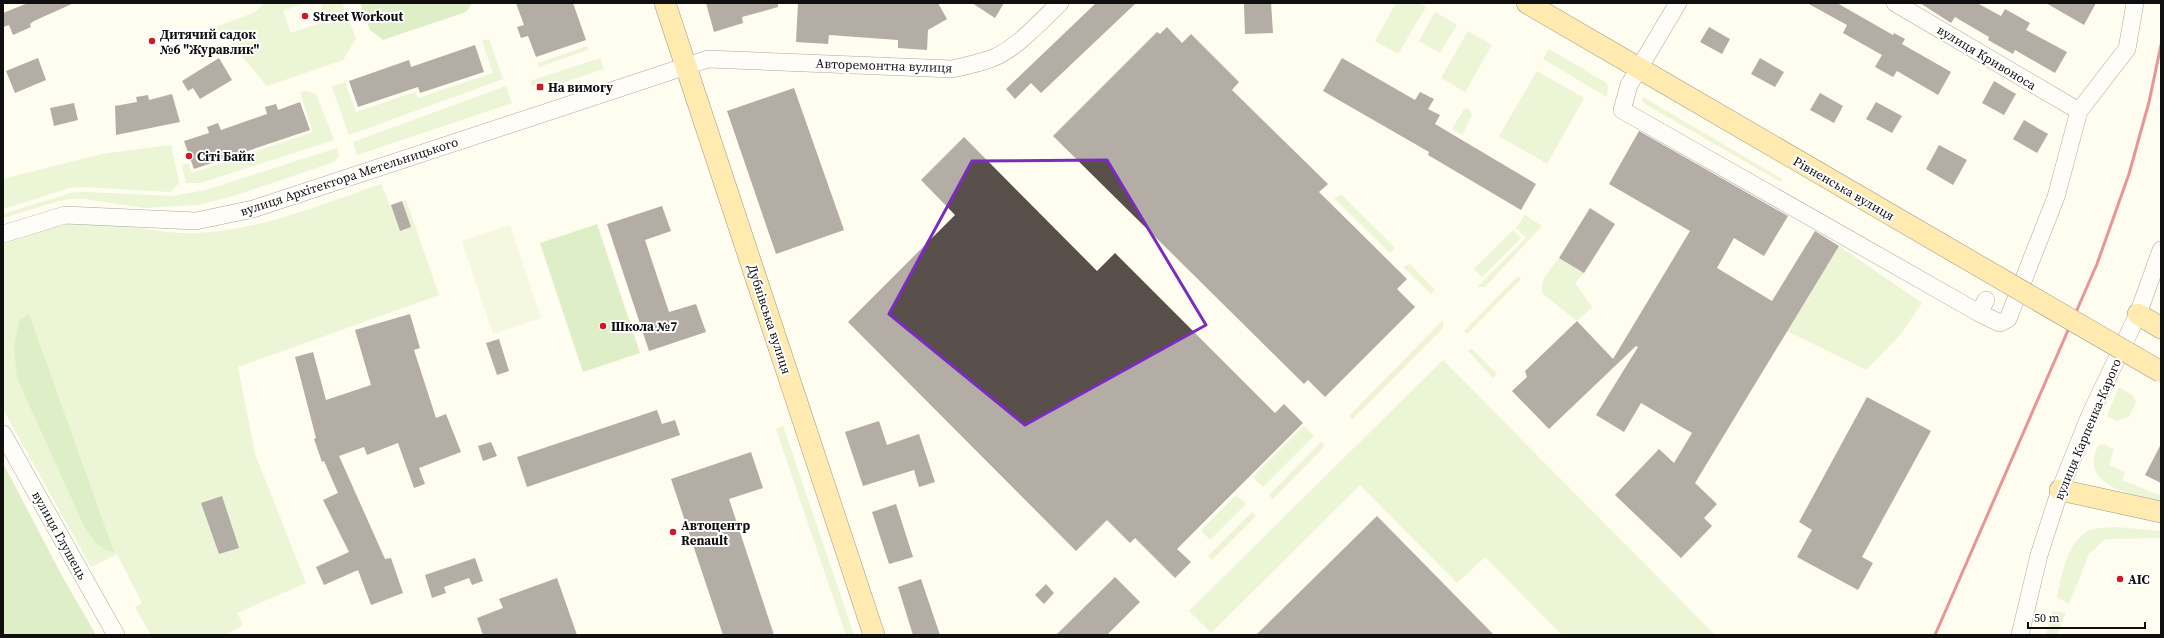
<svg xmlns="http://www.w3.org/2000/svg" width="2164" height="638" font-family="'Source Serif 4',serif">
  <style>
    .green { fill: #d4edb6 }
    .forest { fill: #b7df94 }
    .pitch { fill: #e5f4c9 }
    .building { fill: #584f4a }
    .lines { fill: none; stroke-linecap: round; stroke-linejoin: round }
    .minor-casing { stroke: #424242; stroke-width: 18 }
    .major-casing { stroke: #202020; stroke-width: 22 }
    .minor { stroke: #fff; stroke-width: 17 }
    .major { stroke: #ffd660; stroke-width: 21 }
    .rail { stroke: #cb1a26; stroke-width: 3 }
    .major-bridge-casing { stroke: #202020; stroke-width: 22; stroke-linecap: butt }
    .major-bridge { stroke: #ffd660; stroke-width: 21 }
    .marked { fill: none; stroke: #7b2cbf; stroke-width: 3; stroke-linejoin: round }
    .poi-dot { fill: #cb1a26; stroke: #fff; stroke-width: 1.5 }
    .labels { text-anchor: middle; stroke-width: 4; stroke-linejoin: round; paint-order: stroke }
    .poi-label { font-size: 13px; font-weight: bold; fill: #0f0f0f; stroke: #fff; text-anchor: start }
    .street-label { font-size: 13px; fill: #0f0f0f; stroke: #fff }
  </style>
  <rect width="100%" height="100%" fill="#fffcf0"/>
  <!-- green -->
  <g class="green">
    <polygon points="264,3 305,3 283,11 291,33 326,21 320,3 342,3 356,38 343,60 267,86 225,36 214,28 255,12"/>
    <polygon points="1396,3 1419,3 1426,7 1398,54 1375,41"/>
    <polygon points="1435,12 1457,25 1440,53 1419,41"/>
    <polygon points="1468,31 1492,45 1465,92 1441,78"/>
    <polygon points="489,39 503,79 349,135 332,87 345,82 356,112 415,92 418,98 493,73 482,41"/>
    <polygon points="587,46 588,50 539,67 538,63"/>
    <polygon points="1549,49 1605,82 1608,86 1607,97 1543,59"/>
    <polygon points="600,58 604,69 550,87 548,81 532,86 530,81"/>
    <polygon points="1537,71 1584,98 1547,164 1499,136"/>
    <polygon points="506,86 512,103 357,155 353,142"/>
    <polygon points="306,91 316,94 334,140 200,183 186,183 182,165 188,163 192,173 313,132 300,92"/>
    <polygon points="1643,97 1782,179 1781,182 1645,104 1642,100"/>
    <polygon points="1468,108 1472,115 1462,135 1452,129 1464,109"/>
    <polygon points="171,145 179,183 170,192 83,187 70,188 3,209 3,179 102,154"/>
    <polygon points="337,148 339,156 334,162 230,197 198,205 145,208 84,199 71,199 59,201 3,218 3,214 71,193 84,192 172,196 206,190"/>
    <path d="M 381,184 L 390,206 L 406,200 L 439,295 L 238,367 L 255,454 L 306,583 L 237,613 L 243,625 L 225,635 L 151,635 L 135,607 L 142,603 L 117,554 L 91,567 L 3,409 L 3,244 C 30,236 60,222 88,222 C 124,222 159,235 197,233 C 261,230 321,205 381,184 Z"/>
    <polygon points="1342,195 1395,248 1390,253 1334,198"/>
    <polygon points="1525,215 1542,226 1485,287 1477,287 1526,238 1516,228"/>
    <polygon points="1513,230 1521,238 1482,277 1474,269"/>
    <polygon points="1839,246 1922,303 1900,335 1866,370 1787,331"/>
    <path d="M 1559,258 L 1584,273 L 1575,283 L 1592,307 L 1577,321 L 1542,293 C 1540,278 1551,269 1559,258 Z"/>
    <polygon points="1410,264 1435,290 1431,294 1403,267"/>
    <polygon points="1518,276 1521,279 1467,334 1464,331"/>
    <polygon points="1443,320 1443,328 1353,419 1349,416"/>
    <polygon points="1471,348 1497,374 1493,378 1468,351"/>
    <polygon points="1443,360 1715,635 1562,635 1485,557 1457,583 1360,485 1211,633 1189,611"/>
    <polygon points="2119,387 2133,396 2136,402 2129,417 2116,421 2107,416"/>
    <polygon points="783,426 854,635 846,635 776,429"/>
    <polygon points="1304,426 1314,436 1263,487 1253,477"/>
    <polygon points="1321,442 1325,446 1273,499 1269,495"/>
    <path d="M 2103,444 L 2114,449 L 2109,465 L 2125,472 L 2122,480 L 2161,496 L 2161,501 C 2134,495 2078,487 2098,446 Z"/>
    <polygon points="1236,495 1246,504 1210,540 1201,530"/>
    <polygon points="1252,512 1256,516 1212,560 1208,556"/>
    <path d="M 2116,527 L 2161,531 L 2161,538 L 2105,539 L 2089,554 L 2069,604 L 2057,597 C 2062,576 2067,542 2088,531 C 2095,527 2108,528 2116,527 Z"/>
    <polygon points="2053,611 2066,613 2057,635 2046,635"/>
  </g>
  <!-- forest -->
  <g class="forest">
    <polygon points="360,3 472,3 466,12 383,40 370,30"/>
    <polygon points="597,224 640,353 583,372 540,243"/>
    <path d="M 29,314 L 114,552 C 99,550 92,538 84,526 L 17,378 L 14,348 L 19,321 Z"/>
    <polygon points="3,463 62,576 96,635 3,635"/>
  </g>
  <!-- pitch -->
  <polygon class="pitch" points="510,225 541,318 493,334 462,241"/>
  <!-- building -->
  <g class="building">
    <polygon points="28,3 74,3 34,21 30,24 31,27 13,35 9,25 3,27 3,13"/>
    <polygon points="516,3 573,3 586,40 536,57 528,36 521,38 517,27 524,25"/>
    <polygon points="706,3 778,3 778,7 742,17 743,23 714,32"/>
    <polygon points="798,3 938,3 947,19 928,30 927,50 898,48 898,40 829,35 828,44 796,42"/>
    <polygon points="972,3 1004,3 995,18"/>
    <polygon points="1096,3 1136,3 1041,93 1031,83 1015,99 1006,89"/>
    <polygon points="1263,3 1271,3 1273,33 1245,34 1244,4"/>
    <polygon points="1807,3 1837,3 1893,35 1894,33 1905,39 1902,44 1951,72 1938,95 1897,71 1893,77 1875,67 1882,55 1843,33 1847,25"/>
    <polygon points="1920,3 1977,3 2001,16 2005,9 2030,23 2026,30 2067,52 2055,73 2015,50 2013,54 1988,40 1989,37 1955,17 1951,23"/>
    <polygon points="2046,3 2096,3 2084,25"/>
    <polygon points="1167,27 1182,43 1191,34 1239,82 1232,90 1328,184 1319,192 1407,279 1397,289 1415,307 1325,397 1308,380 1304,384 1053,136 1157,32 1160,34"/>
    <polygon points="1709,27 1730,39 1722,54 1700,42"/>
    <polygon points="475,45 484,72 420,93 418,87 358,107 349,81 409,60 411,67"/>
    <polygon points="38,58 46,80 15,93 6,71"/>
    <polygon points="219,58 232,80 200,99 193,88 188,91 182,81"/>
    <polygon points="1342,58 1415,100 1420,92 1434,99 1428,109 1440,115 1435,124 1536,184 1521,210 1428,155 1429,152 1323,91"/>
    <polygon points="1760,58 1784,72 1775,87 1751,74"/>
    <polygon points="1994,81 2016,94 2004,115 1982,103"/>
    <polygon points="794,88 844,230 776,254 727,111"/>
    <polygon points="1820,93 1843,106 1834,123 1810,110"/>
    <polygon points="172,94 180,122 116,135 115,106 137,102 136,97 148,95 149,100"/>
    <polygon points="300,102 310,130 194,169 184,141 209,133 207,127 218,123 221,130 267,114 265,107 276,104 278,110"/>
    <polygon points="1876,102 1902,116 1892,133 1866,119"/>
    <polygon points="74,103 78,120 54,126 50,108"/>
    <polygon points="2024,120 2048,134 2037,153 2013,139"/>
    <polygon points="1639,131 1788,216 1764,256 1734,238 1717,268 1772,301 1815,231 1839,246 1695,483 1717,504 1704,518 1712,526 1681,558 1615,495 1659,449 1674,463 1692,433 1641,403 1624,432 1596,415 1638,347 1636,346 1549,429 1512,391 1527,377 1525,371 1577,321 1613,359 1690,231 1609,184"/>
    <polygon points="964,137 1097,271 1115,253 1275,413 1284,404 1303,423 1177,549 1191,562 1175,578 1135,538 1130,543 1107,520 1076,551 848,322 955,215 921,180"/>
    <polygon points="1939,145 1967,160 1953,185 1926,169"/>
    <polygon points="402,201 411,227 400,231 391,205"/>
    <polygon points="662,206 671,231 645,240 669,312 696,304 706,332 649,351 607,224"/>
    <polygon points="1590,208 1615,224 1584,273 1559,258"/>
    <polygon points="410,314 420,348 414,350 436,418 446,414 461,452 419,468 425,484 414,488 398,443 367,455 364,447 339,456 385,559 391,558 403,593 371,605 358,570 324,585 316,567 349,552 323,500 338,493 324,461 322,462 314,439 316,438 295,357 313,352 326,400 371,385 355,330"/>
    <polygon points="499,339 509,371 497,375 486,343"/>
    <polygon points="1867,397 1931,431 1862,557 1873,563 1858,590 1797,557 1812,530 1799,522"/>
    <polygon points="657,410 662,424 675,420 680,435 527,487 517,457"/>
    <polygon points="879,421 887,445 919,434 935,482 919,487 914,470 863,486 845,432"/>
    <polygon points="491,442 497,456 483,461 478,446"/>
    <polygon points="2161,444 2161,483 2145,475"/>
    <polygon points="751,452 763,488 729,499 774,635 723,635 671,479"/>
    <polygon points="222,496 239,548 219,554 201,503"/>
    <polygon points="896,504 913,557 889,564 872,512"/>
    <polygon points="1377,516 1494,635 1256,635"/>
    <polygon points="475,558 483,581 472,585 469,578 444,587 446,593 432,598 425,575"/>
    <polygon points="1115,577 1140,602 1107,635 1056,635"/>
    <polygon points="557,578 577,635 483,635 477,618 503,608 499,599"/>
    <polygon points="921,579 940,635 913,635 898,587"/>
    <polygon points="1046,584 1054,593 1044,604 1035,595"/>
  </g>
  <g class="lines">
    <defs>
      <g id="minor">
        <polyline points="1678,3 1629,85 1622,110 1979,313 2000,323 2008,319 2056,197 2079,111 2127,49 2135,3"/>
        <polyline points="1895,3 2079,111"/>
        <path d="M 3,234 L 65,215 L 196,221 L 253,209 L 708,59 L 952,69 C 966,66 980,63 993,58 C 1017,48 1041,21 1060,3"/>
        <polyline points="1979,313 1986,300"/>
        <polyline points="3,434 116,635"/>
        <polyline points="2020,635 2039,555 2060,490 2090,415 2138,314 2161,250"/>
      </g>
      <g id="major">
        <polyline points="665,3 874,635"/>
        <polyline points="1527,3 1661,81"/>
        <polyline points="2138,314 2161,328"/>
        <polyline points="2060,490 2161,512"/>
      </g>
    </defs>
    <!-- minor casing -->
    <use href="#minor" class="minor-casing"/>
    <!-- major casing -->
    <use href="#major" class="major-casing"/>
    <!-- minor -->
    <use href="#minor" class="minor"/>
    <!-- major -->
    <use href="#major" class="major"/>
    <!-- rail -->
    <polyline class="rail" points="1935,635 2097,264 2129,174 2149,102 2161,45"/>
    <defs>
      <polyline id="major-bridge" points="1661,81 2161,372"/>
    </defs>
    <!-- major-bridge casing -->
    <use href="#major-bridge" class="major-bridge-casing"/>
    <!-- major-bridge -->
    <use href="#major-bridge" class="major-bridge"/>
  </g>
  <!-- marked area -->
  <path d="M0 0H2164V638H0ZM 1107,160 L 1206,325 L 1025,425 L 889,314 L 972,161 Z" fill="#fffcf0" fill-opacity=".55" fill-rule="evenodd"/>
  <path class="marked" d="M 1107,160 L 1206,325 L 1025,425 L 889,314 L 972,161 Z"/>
  <!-- markers -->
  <g class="poi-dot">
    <circle cx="305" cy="16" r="4"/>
    <circle cx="152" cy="41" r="4"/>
    <rect x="536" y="83" width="8" height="8" rx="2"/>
    <circle cx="189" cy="156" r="4"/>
    <circle cx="603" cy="326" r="4"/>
    <circle cx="673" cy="532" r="4"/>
    <circle cx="2120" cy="579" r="4"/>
  </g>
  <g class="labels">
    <!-- poi labels -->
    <g class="poi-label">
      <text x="313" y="21">Street Workout</text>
      <text x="160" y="39">Дитячий садок<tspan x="160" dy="15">№6 "Журавлик"</tspan></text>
      <text x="548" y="92">На вимогу</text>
      <text x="197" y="161">Сіті Байк</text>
      <text x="611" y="331">Школа №7</text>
      <text x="681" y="530">Автоцентр<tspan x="681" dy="15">Renault</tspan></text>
      <text x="2128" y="584">АІС</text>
    </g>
    <!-- street labels -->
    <g class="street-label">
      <text transform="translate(1987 57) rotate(31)" y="5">вулиця Кривоноса</text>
      <text transform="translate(884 65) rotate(2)" y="5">Авторемонтна вулиця</text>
      <text transform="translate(349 176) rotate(-18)" y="5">вулиця Архітектора Метельницького</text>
      <text transform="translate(1844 188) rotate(30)" y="5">Рівненська вулиця</text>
      <text transform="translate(770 319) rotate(72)" y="5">Дубнівська вулиця</text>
      <text transform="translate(2087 429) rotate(-67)" y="5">вулиця Карпенка-Карого</text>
      <text transform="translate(60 535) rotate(61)" y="5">вулиця Глушець</text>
    </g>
  </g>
  <!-- border -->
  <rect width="2164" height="638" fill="none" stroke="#0f0f0f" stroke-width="8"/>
  <!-- scale -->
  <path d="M2028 622v6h117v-6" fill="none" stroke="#0f0f0f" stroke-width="2"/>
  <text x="2034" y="622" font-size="12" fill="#0f0f0f" stroke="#ffffff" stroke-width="3" paint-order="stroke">50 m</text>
</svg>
